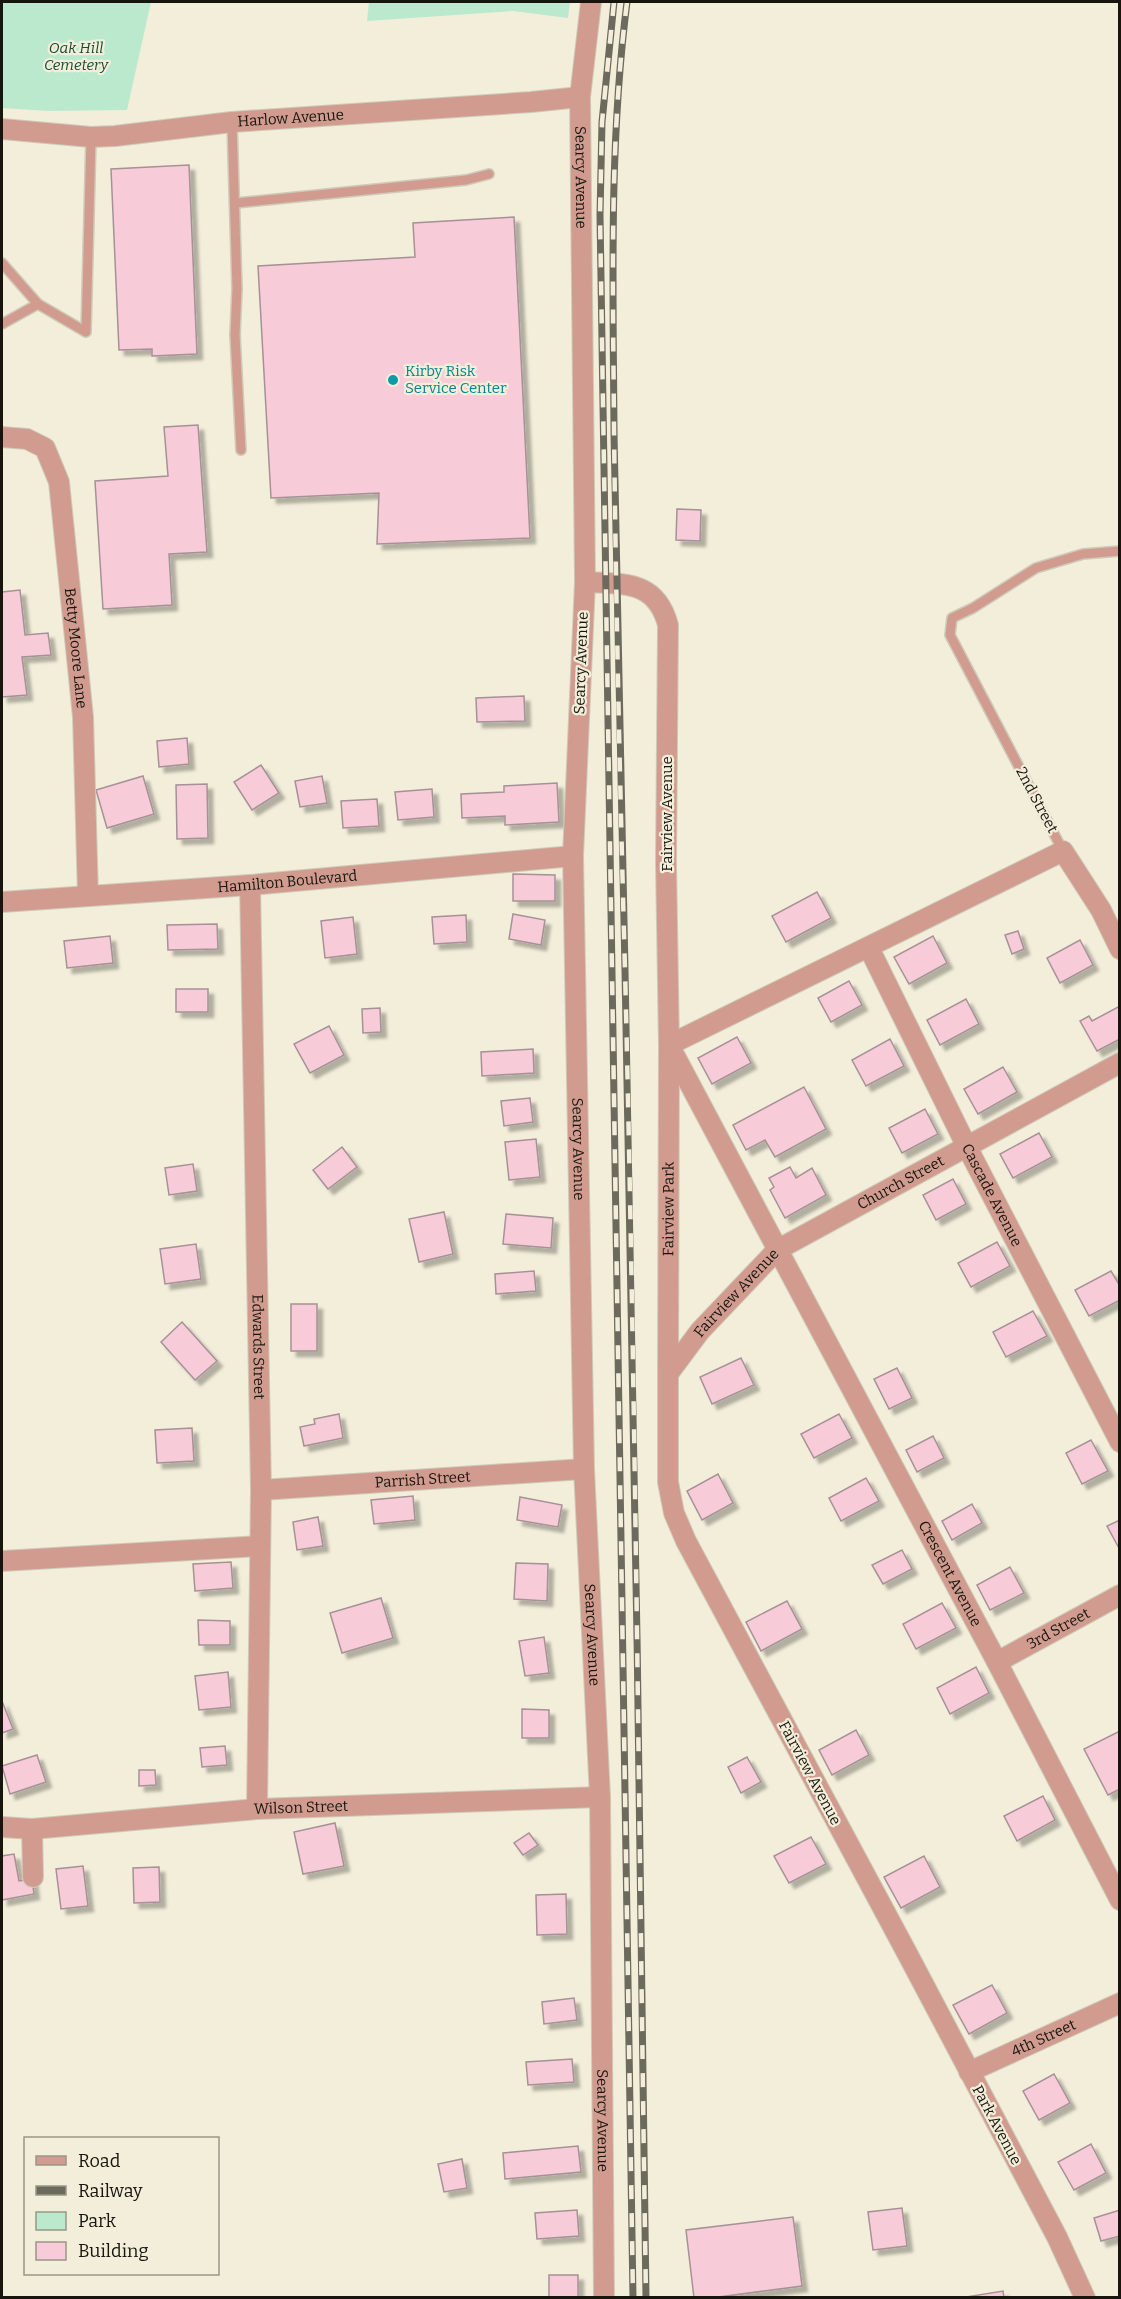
<svg xmlns="http://www.w3.org/2000/svg" width="1121" height="2299" font-family="Bitter,serif">
  <style>
    .green { fill: #bbe9ce }
    .building { fill: #f7ccd8; stroke: #a69197; stroke-width: 1.5; filter: url(#shadow) }
    .lines { fill: none; stroke-linecap: round; stroke-linejoin: round }
    .service-casing { stroke: #cfcbb9; stroke-width: 12 }
    .minor-casing { stroke: #cfcbb9; stroke-width: 22 }
    .service { stroke: #d19c8f; stroke-width: 9 }
    .minor { stroke: #d19c8f; stroke-width: 20 }
    .rail-casing { stroke: #6c695d; stroke-width: 7 }
    .rail { stroke: #f2eeda; stroke-width: 4.5; stroke-dasharray: 14; stroke-linecap: butt }
    .culture-dot { fill: #0f9aa8; stroke: #f2eeda; stroke-width: 2 }
    .labels { text-anchor: middle; stroke-width: 4.5; stroke-linejoin: round; paint-order: stroke }
    .park-label { font-size: 15px; font-style: italic; fill: #184c33; stroke: #f2eeda }
    .street-label { font-size: 15px; fill: #17150e; stroke: #f2eeda }
    .culture-label { font-size: 15px; fill: #0d838f; stroke: #f2eeda; text-anchor: start }
  </style>
  <defs>
    <filter id="shadow"><feDropShadow dx="5.5" dy="5.5" stdDeviation="1.5" flood-color="#0004"/></filter>
  </defs>
  <rect width="100%" height="100%" fill="#f2eeda"/>
  <!-- green -->
  <g class="green">
    <polygon points="2,2 151,2 127,110 49,111 2,108"/>
    <polygon points="369,2 570,2 568,18 513,11 367,21"/>
  </g>
  <!-- building -->
  <g class="building">
    <polygon points="189,165 197,354 152,356 152,349 119,350 111,169"/>
    <polygon points="514,217 530,538 377,544 379,493 271,498 258,266 415,257 413,223"/>
    <polygon points="198,425 207,552 169,554 172,605 103,609 95,481 168,476 164,427"/>
    <polygon points="677,509 701,510 700,541 676,540"/>
    <polygon points="20,590 25,635 48,633 51,655 22,657 27,695 2,697 2,592"/>
    <polygon points="524,696 525,721 477,722 476,698"/>
    <polygon points="187,738 189,764 159,767 157,741"/>
    <polygon points="261,765 279,793 252,810 234,782"/>
    <polygon points="143,776 154,814 107,828 96,790"/>
    <polygon points="322,776 327,803 300,807 295,781"/>
    <polygon points="557,783 559,822 505,825 505,816 462,818 461,794 504,792 504,786"/>
    <polygon points="207,784 208,838 177,839 176,785"/>
    <polygon points="432,789 434,817 398,820 395,792"/>
    <polygon points="377,799 379,826 343,828 341,801"/>
    <polygon points="513,874 555,875 555,901 513,901"/>
    <polygon points="817,892 831,918 786,942 772,916"/>
    <polygon points="513,914 545,920 541,945 509,939"/>
    <polygon points="466,915 467,942 434,944 432,917"/>
    <polygon points="353,917 357,954 325,958 321,921"/>
    <polygon points="217,924 218,949 168,950 167,925"/>
    <polygon points="1018,931 1024,949 1012,954 1005,935"/>
    <polygon points="110,936 113,963 67,968 64,941"/>
    <polygon points="933,936 947,963 909,984 894,957"/>
    <polygon points="1080,940 1093,965 1060,983 1047,958"/>
    <polygon points="849,981 862,1005 831,1022 818,998"/>
    <rect x="176" y="989" width="32" height="23"/>
    <polygon points="966,999 979,1024 940,1045 927,1020"/>
    <polygon points="1120,1006 1120,1039 1097,1051 1080,1021 1089,1016 1092,1021"/>
    <polygon points="380,1008 381,1032 363,1033 362,1009"/>
    <polygon points="329,1026 344,1055 310,1073 294,1044"/>
    <polygon points="737,1037 751,1063 712,1084 698,1058"/>
    <polygon points="890,1039 904,1066 866,1086 852,1060"/>
    <polygon points="533,1049 534,1073 482,1076 481,1052"/>
    <polygon points="1003,1067 1017,1092 978,1114 964,1089"/>
    <polygon points="804,1087 826,1129 775,1157 765,1140 746,1150 733,1125"/>
    <polygon points="530,1098 533,1122 504,1126 501,1101"/>
    <polygon points="925,1109 938,1134 902,1153 889,1128"/>
    <polygon points="1039,1133 1052,1157 1013,1178 1000,1154"/>
    <polygon points="536,1139 540,1177 509,1180 505,1142"/>
    <polygon points="342,1147 357,1167 328,1189 313,1170"/>
    <polygon points="193,1164 197,1191 169,1195 165,1168"/>
    <polygon points="790,1167 796,1178 812,1168 826,1195 785,1218 770,1190 774,1187 769,1178"/>
    <polygon points="953,1179 966,1204 936,1220 923,1195"/>
    <polygon points="444,1212 453,1254 419,1262 409,1219"/>
    <polygon points="506,1214 553,1218 551,1248 503,1244"/>
    <polygon points="997,1242 1010,1266 971,1287 958,1263"/>
    <polygon points="196,1244 201,1279 165,1284 160,1249"/>
    <polygon points="534,1271 536,1291 496,1294 495,1274"/>
    <polygon points="1111,1271 1120,1286 1120,1300 1089,1316 1075,1290"/>
    <rect x="291" y="1304" width="26" height="47"/>
    <polygon points="1033,1311 1047,1336 1006,1357 993,1332"/>
    <polygon points="182,1322 217,1361 195,1380 161,1342"/>
    <polygon points="741,1358 754,1385 712,1404 700,1377"/>
    <polygon points="897,1368 912,1398 889,1409 874,1379"/>
    <polygon points="339,1414 343,1438 304,1446 300,1427 315,1424 314,1419"/>
    <polygon points="839,1414 852,1438 814,1458 801,1434"/>
    <polygon points="192,1428 194,1461 157,1463 155,1430"/>
    <polygon points="933,1436 944,1458 917,1472 906,1450"/>
    <polygon points="1091,1440 1108,1471 1082,1484 1066,1453"/>
    <polygon points="718,1474 733,1503 702,1520 687,1491"/>
    <polygon points="866,1478 879,1501 841,1521 829,1498"/>
    <polygon points="413,1496 415,1520 374,1524 371,1500"/>
    <polygon points="520,1497 562,1505 558,1527 517,1520"/>
    <polygon points="972,1504 982,1523 952,1540 942,1521"/>
    <polygon points="318,1517 323,1546 297,1550 293,1522"/>
    <polygon points="1120,1520 1120,1550 1107,1526"/>
    <polygon points="902,1550 912,1569 883,1584 872,1565"/>
    <polygon points="231,1562 233,1588 195,1591 193,1564"/>
    <polygon points="516,1563 548,1564 547,1601 514,1599"/>
    <polygon points="1010,1567 1024,1593 990,1610 977,1585"/>
    <polygon points="381,1598 393,1638 342,1653 330,1613"/>
    <polygon points="787,1601 802,1629 761,1651 746,1622"/>
    <polygon points="942,1603 956,1628 916,1649 903,1624"/>
    <polygon points="198,1620 230,1621 230,1645 199,1645"/>
    <polygon points="544,1637 549,1673 525,1676 519,1641"/>
    <polygon points="976,1667 989,1693 950,1714 937,1688"/>
    <polygon points="228,1672 231,1707 199,1710 195,1676"/>
    <polygon points="2,1701 13,1729 2,1733"/>
    <polygon points="522,1709 549,1710 549,1738 522,1738"/>
    <polygon points="856,1730 869,1755 832,1775 819,1750"/>
    <polygon points="1120,1731 1120,1789 1108,1795 1084,1749"/>
    <polygon points="225,1746 227,1765 202,1767 200,1748"/>
    <polygon points="37,1755 46,1782 10,1794 2,1766"/>
    <polygon points="747,1757 761,1782 741,1793 728,1767"/>
    <polygon points="139,1770 155,1770 156,1785 139,1786"/>
    <polygon points="1043,1796 1055,1820 1017,1841 1004,1816"/>
    <polygon points="335,1823 344,1866 303,1874 294,1832"/>
    <polygon points="529,1833 538,1845 523,1855 514,1843"/>
    <polygon points="811,1837 826,1864 789,1883 774,1856"/>
    <polygon points="14,1854 19,1881 32,1879 34,1894 2,1900 2,1856"/>
    <polygon points="924,1856 940,1887 901,1908 884,1877"/>
    <polygon points="83,1866 88,1906 61,1909 56,1869"/>
    <polygon points="159,1867 160,1902 134,1903 133,1868"/>
    <polygon points="566,1894 567,1934 537,1935 536,1895"/>
    <polygon points="992,1985 1007,2013 969,2034 953,2005"/>
    <polygon points="574,1998 577,2020 544,2024 542,2002"/>
    <polygon points="572,2059 574,2082 528,2085 526,2062"/>
    <polygon points="1054,2074 1070,2103 1039,2120 1023,2091"/>
    <polygon points="1091,2144 1106,2173 1074,2190 1058,2162"/>
    <polygon points="578,2146 581,2172 505,2179 503,2153"/>
    <polygon points="462,2159 467,2188 444,2192 438,2164"/>
    <polygon points="902,2208 907,2246 873,2250 868,2212"/>
    <polygon points="577,2210 579,2236 537,2239 535,2213"/>
    <polygon points="1120,2210 1120,2236 1101,2241 1094,2218"/>
    <polygon points="793,2217 802,2286 711,2298 694,2298 686,2230"/>
    <rect x="549" y="2275" width="29" height="23"/>
    <polygon points="1003,2291 1004,2298 960,2298"/>
  </g>
  <g class="lines">
    <defs>
      <g id="service">
        <polyline points="232,122 237,289 235,335 241,450"/>
        <polyline points="236,203 466,180 489,174"/>
        <polyline points="2,263 38,304 86,332 91,137"/>
        <polyline points="2,324 38,304"/>
        <polyline points="1063,851 950,635 952,618 973,608 1036,568 1083,554 1120,551"/>
      </g>
      <g id="minor">
        <path id="s1" d="M 591,2 L 580,97 L 585,582 L 573,856 L 584,1469 L 600,1797 L 604,2298"/>
        <path id="s2" d="M 2,129 L 91,137 L 115,136 L 232,122 L 531,102 L 580,97"/>
        <path id="s3" d="M 2,437 L 27,439 L 45,448 L 59,482 L 83,717 L 88,896"/>
        <path id="s4" d="M 585,582 C 624,584 656,580 668,625 L 666,862 L 669,1045 L 997,1662 L 1120,1900"/>
        <path id="s5" d="M 250,885 L 261,1490 L 257,1809"/>
        <path id="s6" d="M 2,902 L 250,885 L 573,856"/>
        <path id="s7" d="M 869,948 L 966,1145 L 1120,1442"/>
        <path id="s8" d="M 668,1374 L 669,1045 L 1063,851 L 1101,910 L 1120,949"/>
        <path id="s9" d="M 261,1490 L 584,1469"/>
        <polyline points="2,1561 259,1546"/>
        <path id="s10" d="M 997,1662 L 1120,1595"/>
        <path id="s11" d="M 2,1827 L 32,1829 L 257,1809 L 600,1797"/>
        <polyline points="32,1829 33,1877"/>
        <path id="s12" d="M 969,2072 L 1120,2003"/>
        <path id="s13" d="M 1085,2298 L 1057,2237 L 907,1953 L 686,1541 L 674,1513 L 668,1482 L 668,1374 L 700,1331 L 777,1250 L 1120,1063"/>
      </g>
    </defs>
    <!-- service casing -->
    <use href="#service" class="service-casing"/>
    <!-- minor casing -->
    <use href="#minor" class="minor-casing"/>
    <!-- service -->
    <use href="#service" class="service"/>
    <!-- minor -->
    <use href="#minor" class="minor"/>
    <defs>
      <g id="rail">
        <polyline points="614,2 602,122 600,215 633,2298"/>
        <path d="M 627,2 C 609,143 613,286 614,428 C 616,609 620,790 625,970 C 636,1413 639,1855 646,2298"/>
      </g>
    </defs>
    <!-- rail casing -->
    <use href="#rail" class="rail-casing"/>
    <!-- rail -->
    <use href="#rail" class="rail"/>
  </g>
  <!-- markers -->
  <circle class="culture-dot" cx="393" cy="380" r="6"/>
  <g class="labels">
    <!-- park labels -->
    <g class="park-label">
      <text x="76" y="53">Oak Hill<tspan x="76" dy="17">Cemetery</tspan></text>
    </g>
    <!-- street labels -->
    <g class="street-label">
      <text dy="5" stroke="none"><textPath href="#s2" startOffset="290">Harlow Avenue</textPath></text>
      <text dy="5" stroke="none"><textPath href="#s1" startOffset="176">Searcy Avenue</textPath></text>
      <text dy="5" stroke="none"><textPath href="#s3" startOffset="249">Betty Moore Lane</textPath></text>
      <text transform="translate(581 663) rotate(-88)" y="5">Searcy Avenue</text>
      <text transform="translate(1037 800) rotate(62)" y="5">2nd Street</text>
      <text transform="translate(667 814) rotate(-90)" y="5">Fairview Avenue</text>
      <text dy="5" stroke="none"><textPath href="#s6" startOffset="286">Hamilton Boulevard</textPath></text>
      <text dy="5" stroke="none"><textPath href="#s1" startOffset="1148">Searcy Avenue</textPath></text>
      <text dy="5" stroke="none"><textPath href="#s13" startOffset="1332">Church Street</textPath></text>
      <text dy="5" stroke="none"><textPath href="#s7" startOffset="276">Cascade Avenue</textPath></text>
      <text dy="5" stroke="none"><textPath href="#s8" startOffset="165">Fairview Park</textPath></text>
      <text dy="5" stroke="none"><textPath href="#s13" startOffset="1132">Fairview Avenue</textPath></text>
      <text dy="5" stroke="none"><textPath href="#s5" startOffset="462">Edwards Street</textPath></text>
      <text dy="5" stroke="none"><textPath href="#s9" startOffset="162">Parrish Street</textPath></text>
      <text dy="5" stroke="none"><textPath href="#s4" startOffset="1122">Crescent Avenue</textPath></text>
      <text dy="5" stroke="none"><textPath href="#s10" startOffset="70">3rd Street</textPath></text>
      <text dy="5" stroke="none"><textPath href="#s1" startOffset="1634">Searcy Avenue</textPath></text>
      <text transform="translate(810 1773) rotate(62)" y="5">Fairview Avenue</text>
      <text dy="5" stroke="none"><textPath href="#s11" startOffset="300">Wilson Street</textPath></text>
      <text dy="5" stroke="none"><textPath href="#s12" startOffset="82">4th Street</textPath></text>
      <text dy="5" stroke="none"><textPath href="#s1" startOffset="2120">Searcy Avenue</textPath></text>
      <text transform="translate(997 2125) rotate(62)" y="5">Park Avenue</text>
    </g>
    <!-- culture labels -->
    <g class="culture-label">
      <text x="405" y="376">Kirby Risk<tspan x="405" dy="17">Service Center</tspan></text>
    </g>
  </g>
  <!-- border -->
  <rect width="1121" height="2299" fill="none" stroke="#17150e" stroke-width="6"/>
  <!-- legend -->
  <rect x="24" y="2137" width="195" height="138" fill="#f2eeda" stroke="#9a9788" stroke-width="1.5"/>
  <rect x="36" y="2156" width="30" height="9" fill="#d19c8f" stroke="#9a9788" stroke-width="1.5"/>
  <text x="78" y="2167" font-size="18" fill="#17150e">Road</text>
  <rect x="36" y="2186" width="30" height="9" fill="#6c695d" stroke="#9a9788" stroke-width="1.5"/>
  <text x="78" y="2197" font-size="18" fill="#17150e">Railway</text>
  <rect x="36" y="2212" width="30" height="18" fill="#bbe9ce" stroke="#9a9788" stroke-width="1.5"/>
  <text x="78" y="2227" font-size="18" fill="#17150e">Park</text>
  <rect x="36" y="2242" width="30" height="18" fill="#f7ccd8" stroke="#9a9788" stroke-width="1.5"/>
  <text x="78" y="2257" font-size="18" fill="#17150e">Building</text>
</svg>
